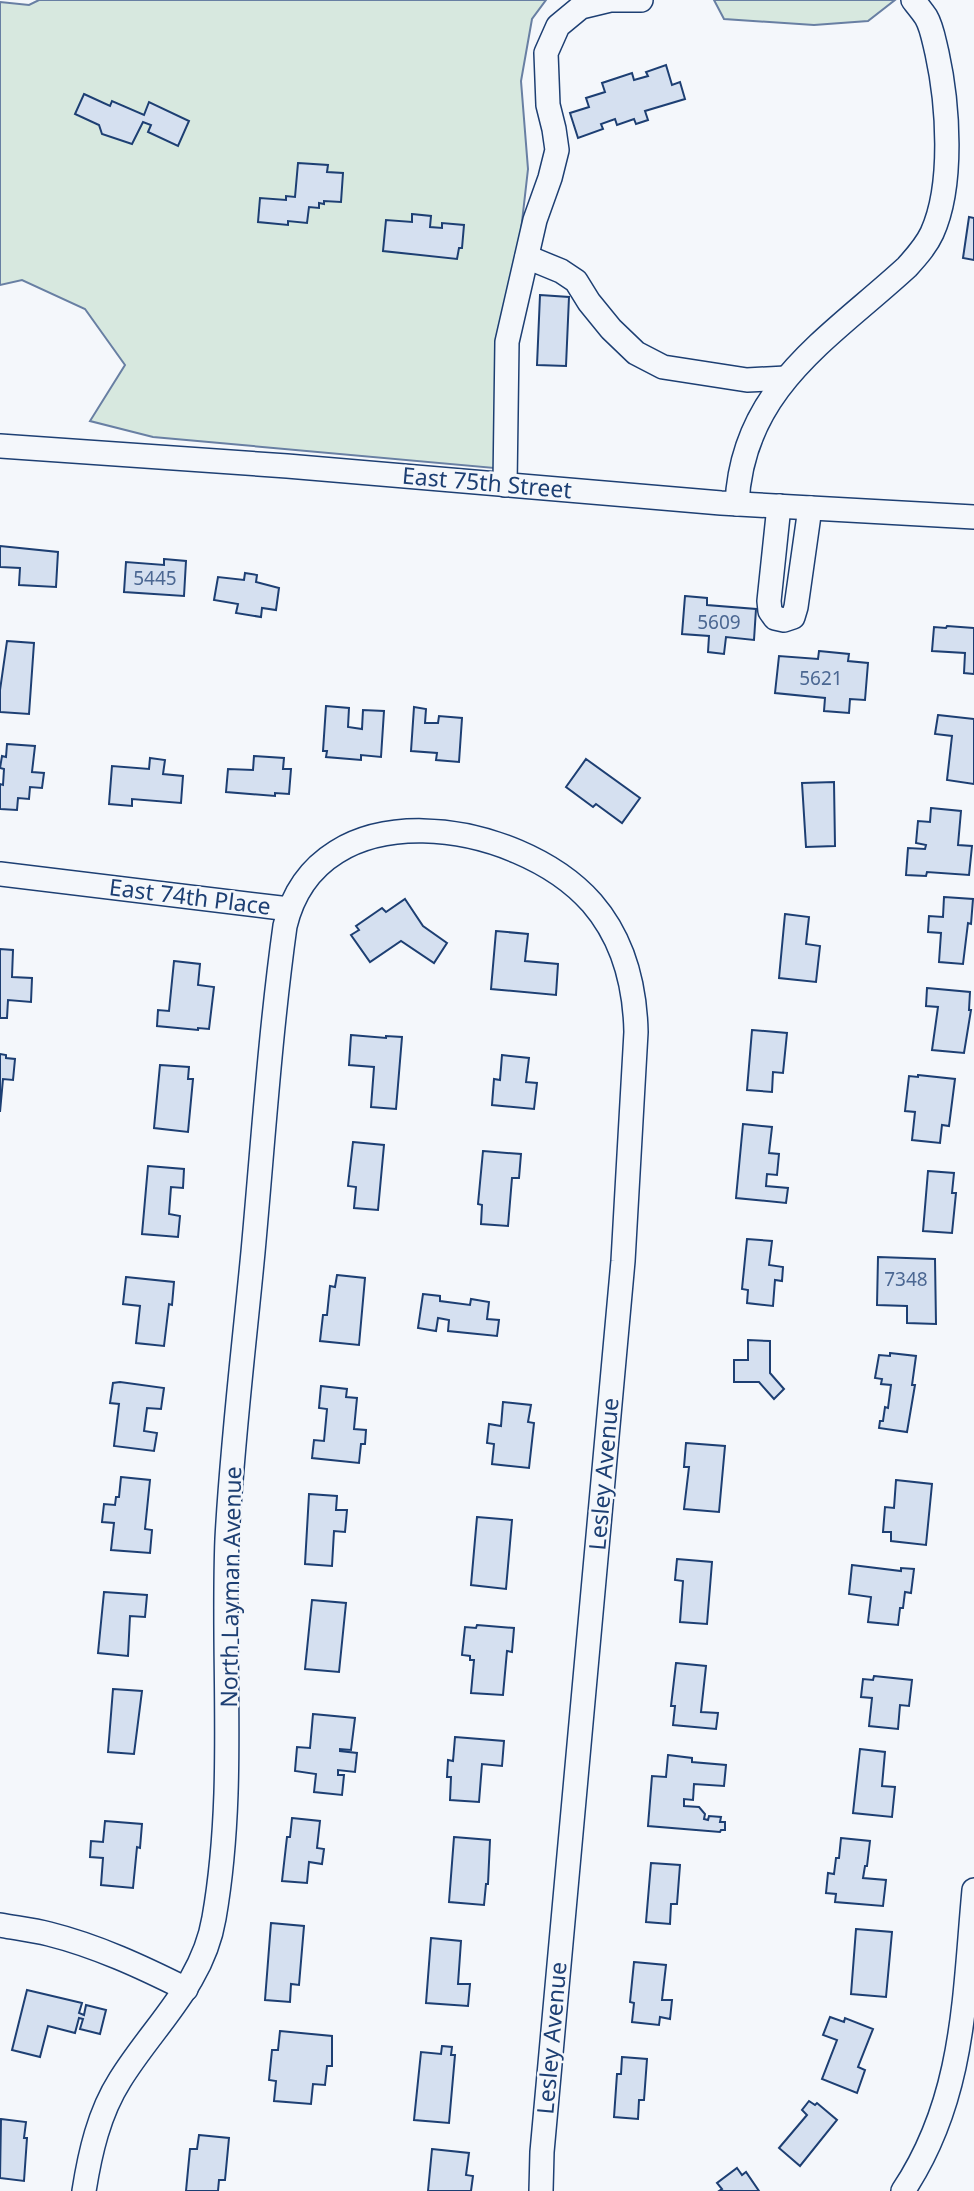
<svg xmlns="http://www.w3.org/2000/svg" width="974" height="2191" font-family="'Noto Sans',sans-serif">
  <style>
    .green { fill: #d7e8df; stroke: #687fa3; stroke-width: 2 }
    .building { fill: #d5e0f0; stroke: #1d3f73; stroke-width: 2 }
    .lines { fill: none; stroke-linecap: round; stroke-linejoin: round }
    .minor-casing { stroke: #1d3f73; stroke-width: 26 }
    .minor { stroke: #f4f7fb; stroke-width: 23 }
    .labels { text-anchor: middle; stroke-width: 5; stroke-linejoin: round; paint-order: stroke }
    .number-label { font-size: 19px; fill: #4b6792 }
    .street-label { font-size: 23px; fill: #1d3f73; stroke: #f4f7fb }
  </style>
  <rect width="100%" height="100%" fill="#f4f7fb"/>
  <!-- green -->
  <g class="green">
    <polygon points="39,0 546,0 532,19 521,81 528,169 494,468 153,437 90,421 125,365 85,309 22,280 0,285 0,2 29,5"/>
    <polygon points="714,0 895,0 868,21 814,25 724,19"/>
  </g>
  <!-- building -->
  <g class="building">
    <polygon points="666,65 672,85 680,82 685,99 645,111 648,120 636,124 634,119 617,125 615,119 601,124 603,129 578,138 570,113 589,107 586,98 605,92 602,83 632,73 634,80 648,76 646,72"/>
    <polygon points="84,94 110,106 112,101 144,115 149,102 189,121 178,146 148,132 151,125 143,122 132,144 102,134 99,125 75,114"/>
    <polygon points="298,163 328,165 327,172 343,173 341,202 324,201 324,204 319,203 319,208 309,207 307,223 288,221 288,225 258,222 260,198 286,200 286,196 295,197"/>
    <polygon points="412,214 431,216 430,227 442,228 442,223 464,225 462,248 459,248 457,259 383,251 386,220 412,222"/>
    <polygon points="969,217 974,218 974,260 963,258"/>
    <polygon points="540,295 569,297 566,366 537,365"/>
    <polygon points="0,546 58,552 56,587 19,585 20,568 0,567"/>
    <polygon points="164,559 186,561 184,596 124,592 126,562 164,565"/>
    <polygon points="245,573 257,575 256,582 279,588 276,610 262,608 261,617 236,613 238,604 214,600 218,577 244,580"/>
    <polygon points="685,596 707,598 707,605 756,609 754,640 726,637 724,654 708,652 709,636 682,634"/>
    <polygon points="947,626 974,628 974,674 964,673 965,653 932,651 934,627 946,628"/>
    <polygon points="7,641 34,643 29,714 0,712 0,690"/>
    <polygon points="819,651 849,654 848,661 868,663 865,700 850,699 849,713 824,711 825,698 775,693 779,656 818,659"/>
    <polygon points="326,706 349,708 348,727 362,729 363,710 384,711 381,757 361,755 361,760 326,757 327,751 323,751"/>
    <polygon points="414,707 426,709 425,723 438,723 439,716 462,718 459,762 436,760 437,753 411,751"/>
    <polygon points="938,715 974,719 974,784 947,780 952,736 935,734"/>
    <polygon points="7,744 35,746 32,772 44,773 42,788 30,787 29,799 18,798 17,810 0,809 0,784 3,785 4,769 0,768 2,756 6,757"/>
    <polygon points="254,756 284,758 283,769 291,769 289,794 275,793 275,796 226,792 228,769 253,770"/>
    <polygon points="150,758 165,760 163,774 183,776 181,803 132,799 132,806 109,804 112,766 149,769"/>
    <polygon points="586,759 640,798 622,823 596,804 593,807 566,787"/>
    <polygon points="834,782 835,846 806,847 802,783"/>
    <polygon points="931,808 961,811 958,845 972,846 969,875 927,872 926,876 906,875 908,848 925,849 926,845 916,843 918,821 930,822"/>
    <polygon points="944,897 973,899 971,924 968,923 963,964 939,962 941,933 928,932 929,916 943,917"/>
    <polygon points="405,899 423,926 447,943 434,963 401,941 370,962 351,935 359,930 356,926 382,908 386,912"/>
    <polygon points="785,914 809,917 806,944 820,946 816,982 779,978"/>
    <polygon points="496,931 528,934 525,961 558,964 556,995 491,989"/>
    <polygon points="0,949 13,950 12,977 32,978 31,1002 8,1000 7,1018 0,1018"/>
    <polygon points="174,961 200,964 198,985 214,987 209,1029 198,1028 198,1030 157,1026 158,1010 169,1011"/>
    <polygon points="927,988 970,992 969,1010 971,1010 964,1053 932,1050 938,1007 926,1006"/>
    <polygon points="752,1030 787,1033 783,1073 773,1072 772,1092 747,1090"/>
    <polygon points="351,1035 386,1038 386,1036 402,1037 396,1109 371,1107 374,1067 349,1065"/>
    <polygon points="0,1054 6,1055 6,1058 15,1059 13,1080 3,1079 0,1112"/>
    <polygon points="502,1055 529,1058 526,1082 537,1083 534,1109 492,1105 494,1079 500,1080"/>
    <polygon points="160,1065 189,1067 188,1079 193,1079 188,1132 154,1128"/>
    <polygon points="918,1075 955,1079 949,1126 942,1125 940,1143 912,1140 915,1112 905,1111 909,1076 918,1077"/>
    <polygon points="743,1124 772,1127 769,1153 779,1154 777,1175 767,1174 766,1186 788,1188 786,1203 736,1198"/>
    <polygon points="353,1142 384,1145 378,1210 354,1208 356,1187 348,1186"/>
    <polygon points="483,1151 521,1154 519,1178 512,1178 508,1226 481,1224 482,1205 478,1204"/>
    <polygon points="148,1166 184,1169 183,1188 171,1187 169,1214 180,1216 178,1237 142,1234"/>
    <polygon points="928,1171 954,1173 952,1193 956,1193 952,1233 923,1231"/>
    <polygon points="747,1239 772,1241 769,1265 783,1267 782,1281 775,1280 773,1306 747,1303 748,1290 742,1289"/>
    <polygon points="878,1257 935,1259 936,1324 907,1323 907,1306 877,1305"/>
    <polygon points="337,1275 365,1278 359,1345 320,1341 323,1315 327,1315 330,1286 335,1287"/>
    <polygon points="126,1277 174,1282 172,1305 169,1304 164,1346 136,1343 140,1306 123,1304"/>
    <polygon points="423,1294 440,1296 440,1301 470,1305 471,1299 489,1302 487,1319 499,1320 497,1336 448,1331 449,1320 438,1318 436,1331 418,1328"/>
    <polygon points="748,1340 770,1341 770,1373 784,1389 774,1399 759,1382 734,1382 734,1360 748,1360"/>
    <polygon points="890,1353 916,1356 912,1385 915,1385 907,1432 879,1428 880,1421 883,1421 885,1407 888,1408 891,1385 881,1384 882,1379 875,1378 879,1355 890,1356"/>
    <polygon points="120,1382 164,1388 161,1409 147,1408 144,1431 157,1433 154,1451 114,1446 119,1404 110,1403 113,1383"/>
    <polygon points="321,1386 347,1389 346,1397 357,1398 354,1429 366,1430 365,1444 361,1444 359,1463 312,1458 314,1440 324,1441 327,1409 319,1408"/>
    <polygon points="503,1402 531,1405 528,1422 534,1423 529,1468 492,1464 494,1444 487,1443 489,1424 501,1426"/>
    <polygon points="686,1443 725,1446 719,1512 684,1509 689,1467 684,1467"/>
    <polygon points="121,1477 150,1480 145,1529 152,1530 150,1553 111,1550 114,1523 102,1522 104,1504 115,1505 116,1497 119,1497"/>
    <polygon points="896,1480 932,1484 926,1545 891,1541 891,1532 883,1532 885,1507 894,1508"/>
    <polygon points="309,1494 337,1496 336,1510 347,1510 345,1532 334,1531 332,1566 305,1564"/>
    <polygon points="477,1517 512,1520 506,1589 471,1585"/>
    <polygon points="677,1559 712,1562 707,1624 680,1622 683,1581 675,1580"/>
    <polygon points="852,1565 901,1571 901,1568 914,1569 911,1593 905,1592 903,1608 900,1608 898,1625 868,1622 871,1597 849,1594"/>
    <polygon points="104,1592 147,1595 145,1617 130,1616 128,1656 98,1653"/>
    <polygon points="312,1600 346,1603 339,1672 305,1669"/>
    <polygon points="477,1625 514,1628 512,1652 507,1651 503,1695 471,1693 474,1660 470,1660 470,1656 462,1655 465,1627 476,1628"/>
    <polygon points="676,1663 706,1666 701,1712 718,1713 716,1729 673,1725 675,1706 671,1706"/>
    <polygon points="874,1676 912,1680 909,1706 900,1705 898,1729 869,1726 872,1698 861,1697 863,1679 873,1680"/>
    <polygon points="113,1689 142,1691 134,1754 108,1752"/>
    <polygon points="313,1714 355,1718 351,1750 340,1749 340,1751 357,1753 355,1772 338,1770 338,1775 344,1775 342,1795 314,1792 316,1774 295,1771 297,1747 310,1748"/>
    <polygon points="455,1737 504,1741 502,1766 482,1764 479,1802 450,1800 451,1777 447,1777 448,1760 453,1761"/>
    <polygon points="860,1749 885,1752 882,1786 895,1787 892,1817 853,1813"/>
    <polygon points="668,1755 692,1758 692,1762 726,1765 724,1786 694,1784 693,1800 684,1799 684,1806 699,1807 705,1814 704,1819 708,1820 709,1816 721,1817 720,1822 725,1822 725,1830 721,1830 720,1832 648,1826 652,1776 666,1777"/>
    <polygon points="292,1818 320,1821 317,1848 324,1849 322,1864 309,1862 307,1883 282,1881 287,1837 290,1837"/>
    <polygon points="105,1821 142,1824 140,1848 137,1847 133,1888 101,1885 103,1858 90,1857 91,1841 103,1842"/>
    <polygon points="454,1837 490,1840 488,1884 486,1884 484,1905 449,1902"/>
    <polygon points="841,1838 870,1841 867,1866 865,1866 863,1878 886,1880 883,1906 835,1902 836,1894 826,1893 828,1873 834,1874 836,1858 839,1858"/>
    <polygon points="651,1863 680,1865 677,1904 671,1904 670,1924 646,1922"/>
    <polygon points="271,1923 304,1926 299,1985 291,1984 290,2002 265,2000"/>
    <polygon points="856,1929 892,1932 886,1997 851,1994"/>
    <polygon points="431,1938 461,1941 458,1984 470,1984 468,2006 426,2003"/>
    <polygon points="634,1962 666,1965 662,2000 672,2000 670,2019 660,2017 659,2025 632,2022 634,2003 630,2002"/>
    <polygon points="27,1990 82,2003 79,2013 84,2015 86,2005 106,2010 100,2034 80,2029 83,2019 79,2018 75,2033 48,2026 40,2057 12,2050"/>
    <polygon points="830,2017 844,2022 845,2018 873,2029 858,2067 865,2070 857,2093 822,2079 837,2040 823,2035"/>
    <polygon points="280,2031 332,2036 332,2066 327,2066 325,2085 313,2084 311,2104 274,2101 276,2081 269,2080 272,2050 278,2050"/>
    <polygon points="442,2046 452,2047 451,2055 455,2055 449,2123 414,2120 421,2052 441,2054"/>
    <polygon points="622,2057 647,2059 644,2100 639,2100 638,2119 614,2117 617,2074 621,2074"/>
    <polygon points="809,2101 815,2105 817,2103 837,2120 800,2166 779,2148 807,2115 802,2110"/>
    <polygon points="1,2119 26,2122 24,2138 27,2138 24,2181 0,2178"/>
    <polygon points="199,2135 229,2138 225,2180 219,2180 218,2191 186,2191 190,2149 197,2149"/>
    <polygon points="432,2149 469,2153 466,2175 473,2176 471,2191 428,2191"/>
    <polygon points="737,2168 742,2175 746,2172 759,2191 719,2191 722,2189 717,2183"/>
  </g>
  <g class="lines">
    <defs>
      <g id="minor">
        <polyline points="527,257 561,271 576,281 589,302 611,329 636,353 663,367 747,380 786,378"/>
        <polyline points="0,446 287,466 721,503 974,517"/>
        <polyline points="505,485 507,342 535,220 550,178 557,150 554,129 548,105 546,53 558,26 581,7 610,0 641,0"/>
        <path d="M 737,504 C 742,388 830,338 907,267 C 916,257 926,246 932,233 C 954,185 948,103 937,53 C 934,41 932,27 926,17 C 922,11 917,5 913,0"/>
        <polyline points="779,506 769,601 770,611 775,618 784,620 793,617 796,607 810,508"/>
        <polyline points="0,874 289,909"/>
        <path d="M 0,1925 C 16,1928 33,1930 49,1934 C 97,1946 142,1967 186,1989"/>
        <path d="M 84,2191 C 90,2153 99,2113 120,2080 C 154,2025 203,1984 214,1918 C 236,1792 222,1665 227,1539 C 232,1443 244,1347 253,1252 C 263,1143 270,1034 285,926 C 318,787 518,819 592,903 C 624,940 635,985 636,1032 L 623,1261 L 542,2152 L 541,2191"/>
        <path d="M 903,2191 C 965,2098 964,1998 974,1890"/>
      </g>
    </defs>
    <!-- minor casing -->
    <use href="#minor" class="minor-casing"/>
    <!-- minor -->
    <use href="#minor" class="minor"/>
  </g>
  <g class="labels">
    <!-- number labels -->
    <g class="number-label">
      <text x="155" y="585">5445</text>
      <text x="719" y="629">5609</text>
      <text x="821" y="685">5621</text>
      <text x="906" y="1286">7348</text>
    </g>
    <!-- street labels -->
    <g class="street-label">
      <text transform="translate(487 483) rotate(5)" y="8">East 75th Street</text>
      <text transform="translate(190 897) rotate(7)" y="8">East 74th Place</text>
      <text transform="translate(604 1474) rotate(-85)" y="8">Lesley Avenue</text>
      <text transform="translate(231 1587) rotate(-89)" y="8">North Layman Avenue</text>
      <text transform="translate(552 2038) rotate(-85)" y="8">Lesley Avenue</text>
    </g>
  </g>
</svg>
